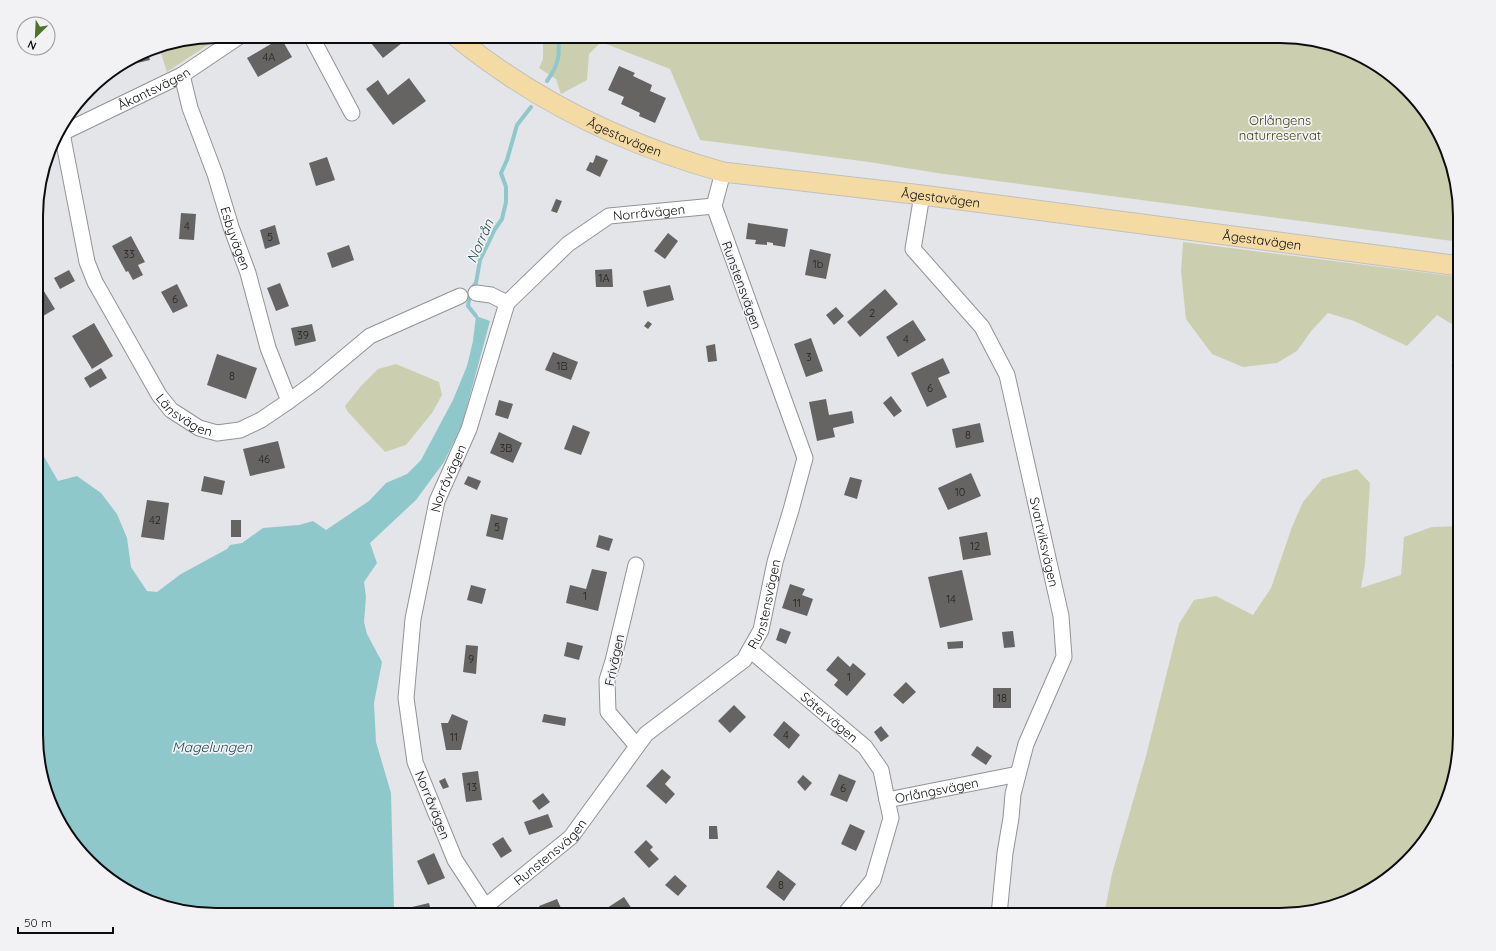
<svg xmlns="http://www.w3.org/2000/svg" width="1496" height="951" font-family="Quicksand,sans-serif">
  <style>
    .green { fill: #cccfaf }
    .water { fill: #8ec8cb }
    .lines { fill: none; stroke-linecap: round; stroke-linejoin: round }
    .stream { stroke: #8ec8cb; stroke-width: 4 }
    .building { fill: #666462 }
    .minor-casing { stroke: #939396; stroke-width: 17 }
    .major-casing { stroke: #c0c0c1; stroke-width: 21 }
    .minor { stroke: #fff; stroke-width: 15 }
    .major { stroke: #f4dba4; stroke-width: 19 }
    .labels { text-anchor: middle; stroke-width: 3.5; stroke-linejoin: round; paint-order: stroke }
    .number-label { font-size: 11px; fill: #232324 }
    .street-label { font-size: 13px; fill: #0d0d0f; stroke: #f2f2f5 }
    .park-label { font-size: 13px; fill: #3e400b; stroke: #f2f2f5 }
    .water-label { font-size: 14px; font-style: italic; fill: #1b4f51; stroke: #f2f2f5 }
    .rim { fill: none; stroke: #0d0d0f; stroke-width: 2 }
  </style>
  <rect width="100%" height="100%" fill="#e4e5e8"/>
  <!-- green -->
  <g class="green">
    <polygon points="216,36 221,36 167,72 159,47"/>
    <polygon points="543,36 1280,36 1327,42 1380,66 1436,126 1460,204 1460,242 937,173 869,162 700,140 670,69 601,42 589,54 587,80 561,94 556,79 539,68 543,59"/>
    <polygon points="1183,242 1460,277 1460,329 1437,315 1407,346 1354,321 1328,313 1312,330 1297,351 1277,363 1243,367 1212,354 1186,319 1181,271"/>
    <polygon points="1460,350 1460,375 1451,366"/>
    <polygon points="396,364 439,382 442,395 432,413 406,445 385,452 348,412 345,406 361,386 378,369"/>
    <polygon points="1357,469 1370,483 1365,564 1361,588 1401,575 1404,537 1432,527 1460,526 1460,747 1451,793 1430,835 1370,891 1292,915 1104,915 1112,874 1146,756 1179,624 1194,600 1216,596 1253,615 1271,588 1292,527 1303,502 1322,479"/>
  </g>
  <!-- water -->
  <polygon class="water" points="476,316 490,321 462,425 444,462 416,500 370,543 377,563 364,582 366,597 364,622 367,634 382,662 374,703 376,742 391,793 394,909 396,915 216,915 158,906 116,885 60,825 38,758 38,446 58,481 77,476 101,493 117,514 127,538 131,567 147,591 157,592 181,574 227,549 230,545 242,543 263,528 299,525 313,521 326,530 369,501 386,483 407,474 421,460 453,400 467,366 473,341"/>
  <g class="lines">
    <!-- stream -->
    <g class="stream">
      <path d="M 547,81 C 552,74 557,66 558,58 C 560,51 557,42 560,36"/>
      <polyline points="476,316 468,306 471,289 476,283 480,260 495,229 502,219 506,202 506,187 501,173 507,160 517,125 531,107"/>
    </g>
  </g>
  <!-- building -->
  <g class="building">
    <polygon points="380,36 397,36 402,43 383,58 371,43"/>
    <polygon points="281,38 292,57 258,77 247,58"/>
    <polygon points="147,50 150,60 120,67 120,66"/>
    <polygon points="619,66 635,73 633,76 652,85 650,91 666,98 655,123 639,116 640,113 621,104 624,97 608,90"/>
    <polygon points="409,78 426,101 393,125 366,89 378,80 388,95"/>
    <polygon points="596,155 608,160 600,177 586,170 590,162 593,163"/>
    <polygon points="327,157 335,180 316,186 309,163"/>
    <polygon points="556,199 562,201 557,213 551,211"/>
    <polygon points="181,213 196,214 194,240 179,239"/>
    <polygon points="748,223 788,229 785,247 773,245 773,243 767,242 767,245 755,244 756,240 746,239"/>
    <polygon points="275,225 280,244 265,249 260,230"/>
    <polygon points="668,233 678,241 665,259 654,251"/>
    <polygon points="131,236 145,262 138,265 143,275 133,280 128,271 126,272 112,246"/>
    <polygon points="349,245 354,260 332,268 327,253"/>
    <polygon points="810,249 831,254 826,279 805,275"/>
    <polygon points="612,269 613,287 596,287 595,270"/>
    <polygon points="69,270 75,281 60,289 54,278"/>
    <polygon points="280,283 289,306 276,311 267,288"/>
    <polygon points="177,284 188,306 173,313 161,292"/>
    <polygon points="670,285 674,300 647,307 643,291"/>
    <polygon points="42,288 55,309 38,319 38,290"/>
    <polygon points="885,289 898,304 860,337 847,322"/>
    <polygon points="836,307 844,316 834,325 826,315"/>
    <polygon points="913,320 926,340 898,357 886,337"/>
    <polygon points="648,321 652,324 648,329 644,326"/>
    <polygon points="94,323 113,356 92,369 72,336"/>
    <polygon points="312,324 316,341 295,346 291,328"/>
    <polygon points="811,338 823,371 806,377 794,344"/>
    <polygon points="715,344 717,361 708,362 706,346"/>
    <polygon points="553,352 578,362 571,380 545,370"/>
    <polygon points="217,354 257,368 246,399 207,385"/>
    <polygon points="943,358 950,373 938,378 947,397 927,407 911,373"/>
    <polygon points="101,368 107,378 90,388 84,378"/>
    <polygon points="891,396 902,411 894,417 883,403"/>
    <polygon points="826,399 829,415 852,411 854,423 833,428 835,437 817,441 809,402"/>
    <polygon points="499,400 513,404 508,419 495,415"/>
    <polygon points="980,423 984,442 956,448 952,429"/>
    <polygon points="573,425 590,432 581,455 564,449"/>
    <polygon points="499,432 522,443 513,463 490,453"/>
    <polygon points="278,441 285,468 250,476 243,449"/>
    <polygon points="971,473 981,496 948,510 938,488"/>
    <polygon points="204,476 225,481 222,495 201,491"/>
    <polygon points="468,476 481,481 477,490 464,484"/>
    <polygon points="850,477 862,480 857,499 844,495"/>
    <polygon points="147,500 169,503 164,540 141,537"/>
    <polygon points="491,514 508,518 503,540 486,536"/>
    <rect x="231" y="520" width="10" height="17"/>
    <polygon points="987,532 991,555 963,560 959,537"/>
    <polygon points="599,535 613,539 609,551 596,547"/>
    <polygon points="592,569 607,572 598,611 566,603 570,585 586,589"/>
    <polygon points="962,570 973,620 940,628 928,577"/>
    <polygon points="790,584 805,589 802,595 813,599 807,616 782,608"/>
    <polygon points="471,585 486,589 482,604 467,600"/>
    <polygon points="780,628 791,632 786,644 776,640"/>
    <polygon points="1013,631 1015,647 1004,648 1002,632"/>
    <polygon points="963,641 963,648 948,649 947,642"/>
    <polygon points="567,642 583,646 579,660 564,656"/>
    <polygon points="466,645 478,646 476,674 463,672"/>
    <polygon points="838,656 850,667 853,663 866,674 847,696 834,685 838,680 826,670"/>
    <polygon points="906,682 916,692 903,704 893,695"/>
    <rect x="993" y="688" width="18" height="20"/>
    <polygon points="734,705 746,717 730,733 718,721"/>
    <polygon points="452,714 468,721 461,750 446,750 441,723 448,723"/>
    <polygon points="544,714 566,718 565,726 542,722"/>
    <polygon points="784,721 800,735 789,749 773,735"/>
    <polygon points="881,726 889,736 881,742 874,732"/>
    <polygon points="977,746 992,756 986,765 971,755"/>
    <polygon points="662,769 671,777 665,784 675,794 666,804 646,786"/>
    <polygon points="478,771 482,800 466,802 462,773"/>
    <polygon points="839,774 856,781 847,802 830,795"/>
    <polygon points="803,775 812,783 805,791 797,782"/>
    <polygon points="445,778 449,787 443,789 439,781"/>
    <polygon points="543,793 550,802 539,810 532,801"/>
    <polygon points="548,814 553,827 529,835 524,822"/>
    <polygon points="850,824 865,831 856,851 841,844"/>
    <polygon points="709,826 717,826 718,839 709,839"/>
    <polygon points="503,837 512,851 501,858 492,844"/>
    <polygon points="646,840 653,847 650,850 659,859 649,868 634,852"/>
    <polygon points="434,853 445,878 428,885 417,861"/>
    <polygon points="778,870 796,884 784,901 766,887"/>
    <polygon points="675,875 687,886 678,896 665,885"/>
    <polygon points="624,897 632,909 623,915 611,915 607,908"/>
    <polygon points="557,899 564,915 542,915 539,906"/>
    <polygon points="429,903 432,915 414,915 412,907"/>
  </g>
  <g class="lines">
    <defs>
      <g id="minor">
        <polyline points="311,36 352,113"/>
        <path id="s1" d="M 182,75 L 190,108 L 215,174 L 231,227 L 248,273 L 268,348 L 289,401"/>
        <path id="s2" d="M 61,128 L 87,262 L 95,282 L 159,395 L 171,410 L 199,428 L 217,433 L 240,430 L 261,420 L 289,401 L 315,382 L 370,336 L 460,296"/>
        <path id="s3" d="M 62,133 L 182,75 L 240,36"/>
        <path id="s4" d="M 922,195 L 913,249 L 982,327 L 1007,375 L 1061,616 L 1064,657 L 1026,744 L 1013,794 L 1011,818 L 1005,853 L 999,915"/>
        <polyline points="714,206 723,172"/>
        <polyline points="476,293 491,295 507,303"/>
        <polyline points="636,565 613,661 607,680 608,712 637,746"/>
        <path id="s5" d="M 750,650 L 865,747 L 881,770 L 887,800"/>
        <path id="s6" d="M 486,906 L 571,837 L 646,734 L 744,660 L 761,630 L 775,562 L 791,510 L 805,458 L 714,206"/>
        <path id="s7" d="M 491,915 L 455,860 L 415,762 L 406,698 L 413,619 L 437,501 L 469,429 L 507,303 L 568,244 L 609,216 L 714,206"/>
        <path id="s8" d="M 844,915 L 873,880 L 891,818 L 887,800 L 1018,774"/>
      </g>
      <g id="major">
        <path id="s9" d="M 455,36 C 533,100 626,145 723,172 L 922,195 L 1460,266"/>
      </g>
    </defs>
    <!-- minor casing -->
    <use href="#minor" class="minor-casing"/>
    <!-- major casing -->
    <use href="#major" class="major-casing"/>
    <!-- minor -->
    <use href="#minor" class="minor"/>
    <!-- major -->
    <use href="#major" class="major"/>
  </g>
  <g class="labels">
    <!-- number labels -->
    <g class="number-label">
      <text x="269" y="61">4A</text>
      <text x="187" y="230">4</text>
      <text x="270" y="241">5</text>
      <text x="129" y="258">33</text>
      <text x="818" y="268">1b</text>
      <text x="604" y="282">1A</text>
      <text x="175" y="303">6</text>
      <text x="872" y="317">2</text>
      <text x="303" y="339">39</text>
      <text x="906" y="343">4</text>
      <text x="809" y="361">3</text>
      <text x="562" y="370">1B</text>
      <text x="232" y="380">8</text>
      <text x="930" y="392">6</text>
      <text x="968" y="439">8</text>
      <text x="506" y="452">3B</text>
      <text x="264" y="463">46</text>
      <text x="960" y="496">10</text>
      <text x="155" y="524">42</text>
      <text x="497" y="531">5</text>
      <text x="975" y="550">12</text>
      <text x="585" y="600">1</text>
      <text x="951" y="603">14</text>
      <text x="797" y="607">11</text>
      <text x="471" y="663">9</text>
      <text x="849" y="681">1</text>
      <text x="1002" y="702">18</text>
      <text x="786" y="739">4</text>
      <text x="454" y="741">11</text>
      <text x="472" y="791">13</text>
      <text x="843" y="792">6</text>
      <text x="781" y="889">8</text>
    </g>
    <!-- street labels -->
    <g class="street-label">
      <text dy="5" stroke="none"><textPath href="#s3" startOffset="102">Åkantsvägen</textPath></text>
      <text dy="5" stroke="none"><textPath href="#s9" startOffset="198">Ågestavägen</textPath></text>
      <text dy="5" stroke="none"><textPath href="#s9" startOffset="522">Ågestavägen</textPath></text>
      <text dy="5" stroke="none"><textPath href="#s7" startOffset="821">Norråvägen</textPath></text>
      <text dy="5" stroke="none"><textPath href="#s1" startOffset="172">Esbyvägen</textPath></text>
      <text dy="5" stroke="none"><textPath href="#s9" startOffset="846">Ågestavägen</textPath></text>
      <text transform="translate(742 285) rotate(70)" y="5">Runstensvägen</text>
      <text dy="5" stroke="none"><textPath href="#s2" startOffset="321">Länsvägen</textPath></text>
      <text dy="5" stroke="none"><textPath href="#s7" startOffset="461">Norråvägen</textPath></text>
      <text dy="5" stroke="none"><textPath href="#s4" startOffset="384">Svartviksvägen</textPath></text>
      <text dy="5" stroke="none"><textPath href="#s6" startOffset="420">Runstensvägen</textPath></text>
      <text transform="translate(614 660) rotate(-78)" y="5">Frivägen</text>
      <text dy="5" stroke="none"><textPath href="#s5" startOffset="104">Sätervägen</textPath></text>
      <text dy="5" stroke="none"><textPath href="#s8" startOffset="179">Orlångsvägen</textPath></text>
      <text transform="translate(433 805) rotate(68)" y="5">Norråvägen</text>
      <text dy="5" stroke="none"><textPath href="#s6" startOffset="84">Runstensvägen</textPath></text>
    </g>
    <!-- park labels -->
    <g class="park-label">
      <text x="1280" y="125">Orlångens<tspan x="1280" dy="15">naturreservat</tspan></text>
    </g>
    <!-- water labels -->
    <g class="water-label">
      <text transform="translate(480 241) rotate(-66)" y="5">Norrån</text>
      <text x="212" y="752">Magelungen</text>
    </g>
  </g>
  <!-- crop -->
  <path d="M0 0H1496V951H0ZM216 43H1280A173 173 0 0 1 1453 216V735A173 173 0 0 1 1280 908H216A173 173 0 0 1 43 735V216A173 173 0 0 1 216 43Z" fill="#f2f2f5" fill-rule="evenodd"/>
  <path class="rim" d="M216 43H1280A173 173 0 0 1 1453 216V735A173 173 0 0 1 1280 908H216A173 173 0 0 1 43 735V216A173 173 0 0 1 216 43Z"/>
  <!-- north arrow -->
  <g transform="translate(36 36) rotate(204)"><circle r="19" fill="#f2f2f5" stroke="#969699"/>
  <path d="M0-3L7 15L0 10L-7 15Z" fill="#4e732c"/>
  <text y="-6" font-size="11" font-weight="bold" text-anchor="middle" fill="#0d0d0f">N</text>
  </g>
  <!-- scale -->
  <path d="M18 927v6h95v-6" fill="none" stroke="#0d0d0f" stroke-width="2"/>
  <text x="24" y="927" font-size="12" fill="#0d0d0f" stroke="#f2f2f5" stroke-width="3" paint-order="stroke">50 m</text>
</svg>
